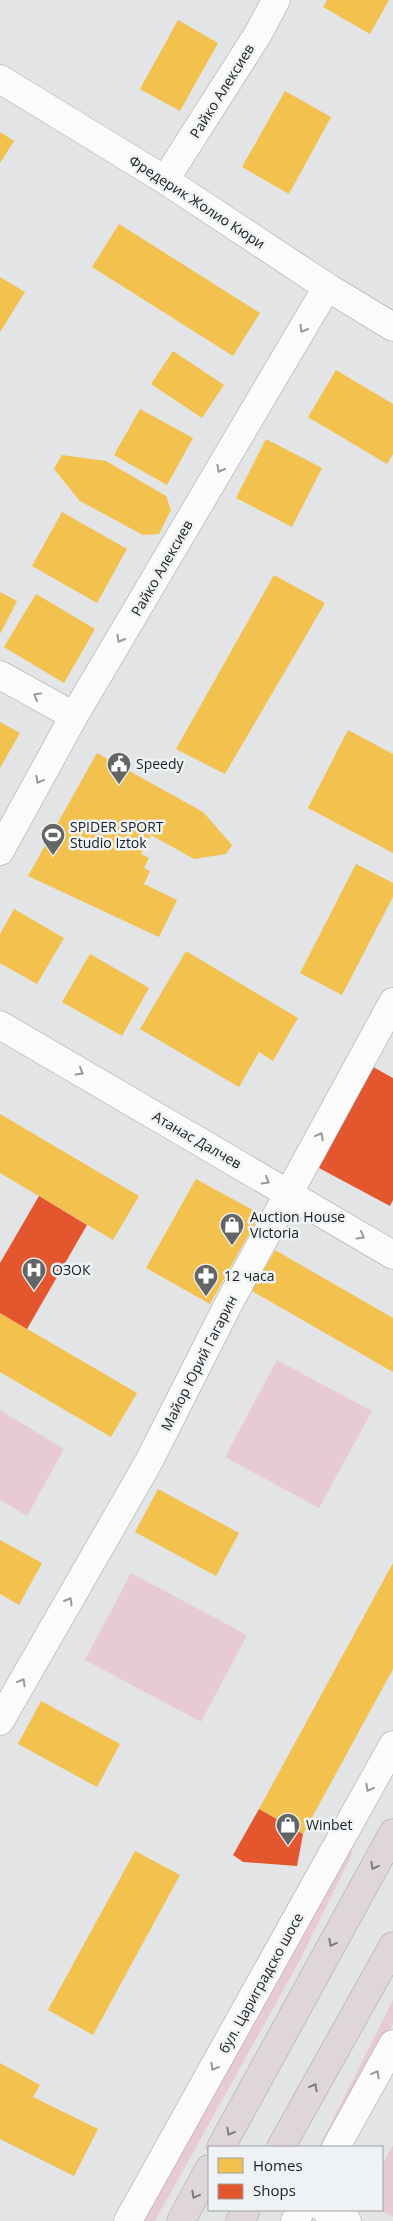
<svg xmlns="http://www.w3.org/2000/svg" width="393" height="2221" font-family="'Open Sans',sans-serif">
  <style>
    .green { fill: #e8cad6 }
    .homes { fill: #f2c14e }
    .shops { fill: #e4572e }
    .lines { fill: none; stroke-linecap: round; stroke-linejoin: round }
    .minor-casing { stroke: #a0a1a2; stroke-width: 29 }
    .highway-casing { stroke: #aaa1a6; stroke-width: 29 }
    .minor { stroke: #fbfbfb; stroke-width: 28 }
    .highway { stroke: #dfd6da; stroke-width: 28 }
    .oneway { stroke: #989999 }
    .oneway2 { stroke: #807c7e }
    .labels { text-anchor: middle; stroke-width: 5; stroke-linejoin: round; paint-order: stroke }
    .street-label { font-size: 14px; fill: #202222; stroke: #eff2f4 }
    .poi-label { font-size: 14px; fill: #202222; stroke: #eff2f4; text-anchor: start }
  </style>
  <rect width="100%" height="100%" fill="#e3e4e5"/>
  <!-- green -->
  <g class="green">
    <polygon points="277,1360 372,1411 319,1508 225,1457"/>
    <polygon points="0,1410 64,1449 27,1516 0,1500"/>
    <polygon points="131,1573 247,1635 201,1722 85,1660"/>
    <polygon points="346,1848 353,1852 300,1960 155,2221 142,2221"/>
    <polygon points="393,2000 393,2024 324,2147 319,2147"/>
    <polygon points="393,2145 393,2217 379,2210 382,2210 382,2165"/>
  </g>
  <!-- homes -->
  <g class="homes">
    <polygon points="327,0 389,0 370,34 323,7"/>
    <polygon points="178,20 218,43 180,111 140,89"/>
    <polygon points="285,91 331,117 289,194 242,167"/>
    <polygon points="0,132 14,141 0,163"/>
    <polygon points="119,224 260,313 233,356 92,267"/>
    <polygon points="0,277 25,292 0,332"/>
    <polygon points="173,351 224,385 202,418 151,384"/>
    <polygon points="336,370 393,404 393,454 387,464 308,417"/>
    <polygon points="140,409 193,438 167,485 114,455"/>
    <polygon points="266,439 322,468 292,527 236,498"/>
    <polygon points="62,455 106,461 166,496 171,510 159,534 143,535 80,501 54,469"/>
    <polygon points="62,512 127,549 97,603 32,566"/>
    <polygon points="274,575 325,603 225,774 176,749"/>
    <polygon points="0,592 17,601 0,634"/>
    <polygon points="36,594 95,629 64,683 4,647"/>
    <polygon points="0,722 20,733 0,768"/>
    <polygon points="348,730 393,754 393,853 308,808"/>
    <polygon points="97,753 203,812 232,845 226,854 194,859 151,835 141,854 149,858 144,868 150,871 144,884 177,900 159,937 28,876"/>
    <polygon points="356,864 393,883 393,897 342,995 300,973"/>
    <polygon points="14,909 64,938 37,984 0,963 0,934"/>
    <polygon points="186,951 298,1018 273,1061 259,1052 239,1087 140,1029"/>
    <polygon points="90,954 149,988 122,1036 62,1002"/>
    <polygon points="0,1114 139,1196 113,1240 0,1173"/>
    <polygon points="196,1179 260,1214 210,1304 146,1268"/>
    <polygon points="275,1250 393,1318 393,1372 252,1291"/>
    <polygon points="0,1313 137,1393 111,1437 0,1372"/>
    <polygon points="158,1489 239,1533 216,1576 135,1532"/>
    <polygon points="0,1540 42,1563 19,1605 0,1594"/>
    <polygon points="393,1563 393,1669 303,1834 259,1809"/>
    <polygon points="41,1701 120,1744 97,1787 18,1744"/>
    <polygon points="135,1851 180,1875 93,2035 48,2010"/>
    <polygon points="0,2063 40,2085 33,2097 98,2129 74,2176 0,2139"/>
  </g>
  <!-- shops -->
  <g class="shops">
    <polygon points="373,1067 393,1078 393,1200 390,1206 319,1168"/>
    <polygon points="39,1196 87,1225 27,1329 0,1313 0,1263"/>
    <polygon points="259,1809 303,1834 297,1866 243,1862 233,1855"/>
  </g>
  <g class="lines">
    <defs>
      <g id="minor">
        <polyline points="0,79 165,180 327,287 393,327"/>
        <polyline points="165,180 258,34 276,0"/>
        <polyline points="0,675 74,716"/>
        <polyline points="0,851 74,716 327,287"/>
        <polyline points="0,1025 393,1255"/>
        <polyline points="0,1721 148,1463 230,1301 393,1002"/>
        <polyline points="336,2147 393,2044"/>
        <polyline points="325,2210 347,2221"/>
        <polyline points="128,2221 393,1745"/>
        <polyline points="295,2221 301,2210"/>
      </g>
      <g id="highway">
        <polyline points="221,2147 393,1833"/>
        <polyline points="281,2147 393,1946"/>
        <polyline points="181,2221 209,2169"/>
        <polyline points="240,2221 246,2210"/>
      </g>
    </defs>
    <!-- minor casing -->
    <use href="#minor" class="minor-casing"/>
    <!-- highway casing -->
    <use href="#highway" class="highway-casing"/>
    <!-- minor -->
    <use href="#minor" class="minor"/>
    <!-- highway -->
    <use href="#highway" class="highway"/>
  </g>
  <!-- one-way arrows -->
  <defs><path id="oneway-chevron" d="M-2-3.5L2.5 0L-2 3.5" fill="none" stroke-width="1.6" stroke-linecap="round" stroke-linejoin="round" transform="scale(1.25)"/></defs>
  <g class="oneway">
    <use href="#oneway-chevron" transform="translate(303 329) rotate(120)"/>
    <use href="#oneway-chevron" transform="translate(220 469) rotate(120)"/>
    <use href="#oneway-chevron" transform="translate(120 639) rotate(120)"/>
    <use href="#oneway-chevron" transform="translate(37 696) rotate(-151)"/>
    <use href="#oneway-chevron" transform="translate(39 780) rotate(119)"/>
    <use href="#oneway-chevron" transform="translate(80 1072) rotate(30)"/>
    <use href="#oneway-chevron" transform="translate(320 1136) rotate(-62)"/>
    <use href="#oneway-chevron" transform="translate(266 1181) rotate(30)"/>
    <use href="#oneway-chevron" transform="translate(361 1236) rotate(30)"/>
    <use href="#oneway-chevron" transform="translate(69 1601) rotate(-60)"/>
    <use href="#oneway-chevron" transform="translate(22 1682) rotate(-61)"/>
    <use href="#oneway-chevron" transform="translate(369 1788) rotate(119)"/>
    <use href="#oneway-chevron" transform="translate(214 2067) rotate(119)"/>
    <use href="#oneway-chevron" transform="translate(376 2074) rotate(-61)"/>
  </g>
  <g class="oneway2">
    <use href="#oneway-chevron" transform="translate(374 1866) rotate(119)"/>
    <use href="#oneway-chevron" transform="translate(332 1943) rotate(119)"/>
    <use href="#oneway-chevron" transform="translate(314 2087) rotate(-61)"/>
    <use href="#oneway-chevron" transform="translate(230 2132) rotate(119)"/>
    <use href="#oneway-chevron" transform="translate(195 2195) rotate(119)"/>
  </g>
  <!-- icons -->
  <defs>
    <symbol id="civic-pin" viewBox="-11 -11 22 30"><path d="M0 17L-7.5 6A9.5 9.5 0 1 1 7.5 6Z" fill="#646666" stroke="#eff2f4"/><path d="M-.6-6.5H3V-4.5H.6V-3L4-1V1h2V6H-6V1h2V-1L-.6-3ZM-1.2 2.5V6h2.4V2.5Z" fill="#fff"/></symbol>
    <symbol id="stadium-pin" viewBox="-11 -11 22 30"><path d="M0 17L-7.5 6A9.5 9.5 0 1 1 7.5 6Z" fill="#646666" stroke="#eff2f4"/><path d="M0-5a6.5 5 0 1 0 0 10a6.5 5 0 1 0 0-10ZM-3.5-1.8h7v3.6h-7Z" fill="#fff"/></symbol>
    <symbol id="shop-pin" viewBox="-11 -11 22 30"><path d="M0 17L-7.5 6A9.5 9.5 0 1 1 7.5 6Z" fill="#646666" stroke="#eff2f4"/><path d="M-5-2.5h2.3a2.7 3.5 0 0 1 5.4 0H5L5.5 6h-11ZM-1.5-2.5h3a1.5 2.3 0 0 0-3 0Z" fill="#fff"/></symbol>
    <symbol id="hospital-pin" viewBox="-11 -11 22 30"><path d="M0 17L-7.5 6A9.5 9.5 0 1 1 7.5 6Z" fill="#646666" stroke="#eff2f4"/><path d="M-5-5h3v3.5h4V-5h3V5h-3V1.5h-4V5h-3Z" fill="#fff"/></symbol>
    <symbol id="pharmacy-pin" viewBox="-11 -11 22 30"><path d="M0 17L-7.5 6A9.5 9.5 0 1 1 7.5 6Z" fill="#646666" stroke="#eff2f4"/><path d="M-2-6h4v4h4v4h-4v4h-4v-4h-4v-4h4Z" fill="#fff"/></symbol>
  </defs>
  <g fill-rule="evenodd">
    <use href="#civic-pin" x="105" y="750" width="28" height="38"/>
    <use href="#stadium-pin" x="39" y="821" width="28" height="38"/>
    <use href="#shop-pin" x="218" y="1211" width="28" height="38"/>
    <use href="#hospital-pin" x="20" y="1256" width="28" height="38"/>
    <use href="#pharmacy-pin" x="192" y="1262" width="28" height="38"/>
    <use href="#shop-pin" x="274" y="1811" width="28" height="38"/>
  </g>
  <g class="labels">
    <!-- street labels -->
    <g class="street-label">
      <text transform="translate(222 91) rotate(-58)" y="5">Райко Алексиев</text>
      <text transform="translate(197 202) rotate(33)" y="5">Фредерик Жолио Кюри</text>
      <text transform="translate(162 568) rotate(-60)" y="5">Райко Алексиев</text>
      <text transform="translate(197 1140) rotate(30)" y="5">Атанас Далчев</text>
      <text transform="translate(199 1363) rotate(-63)" y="5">Майор Юрий Гагарин</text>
      <text transform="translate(261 1983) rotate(-61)" y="5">бул. Цариградско шосе</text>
    </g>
    <!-- poi labels -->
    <g class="poi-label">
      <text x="136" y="769">Speedy</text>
      <text x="70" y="832">SPIDER SPORT<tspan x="70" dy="16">Studio Iztok</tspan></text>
      <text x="250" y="1222">Auction House<tspan x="250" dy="16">Victoria</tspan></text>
      <text x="52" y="1275">ОЗОК</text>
      <text x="224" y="1281">12 часа</text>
      <text x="306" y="1830">Winbet</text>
    </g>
  </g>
  <!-- legend -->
  <rect x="208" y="2146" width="175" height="65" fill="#eff2f4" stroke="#9c9fa0"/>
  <rect x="218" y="2158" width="25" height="15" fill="#f2c14e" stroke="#9c9fa0"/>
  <text x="253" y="2171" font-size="15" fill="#202222">Homes</text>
  <rect x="218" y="2184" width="25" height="15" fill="#e4572e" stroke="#9c9fa0"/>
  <text x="253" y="2196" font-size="15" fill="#202222">Shops</text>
</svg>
